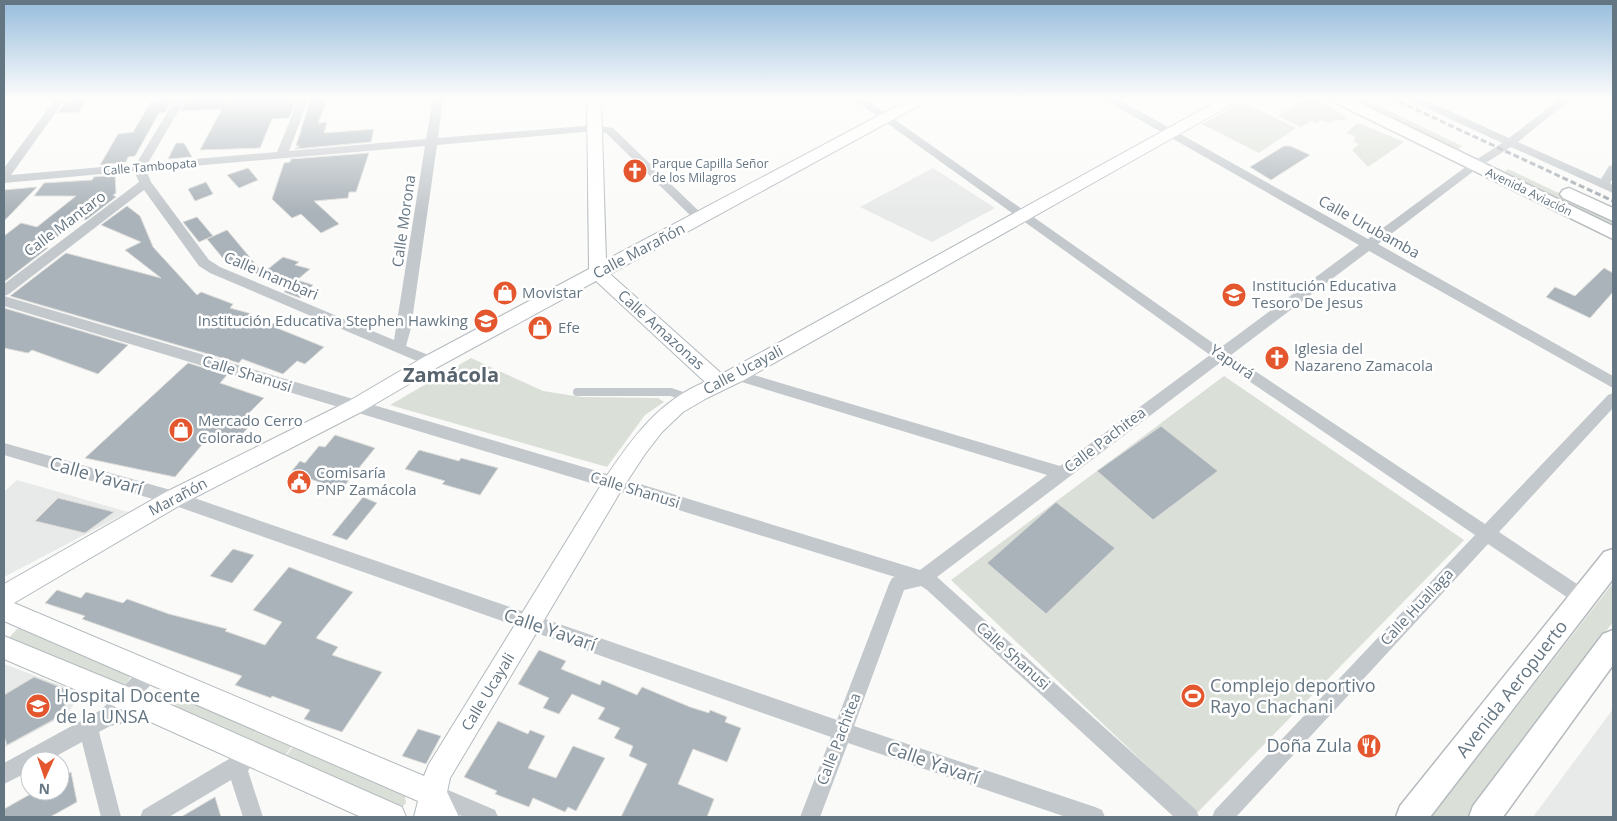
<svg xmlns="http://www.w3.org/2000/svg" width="1617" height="821" font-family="'Open Sans',sans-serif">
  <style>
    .built { fill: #e8e9e9 }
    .green { fill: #dadfd7 }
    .building { fill: #aab3b9; stroke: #dcdcda }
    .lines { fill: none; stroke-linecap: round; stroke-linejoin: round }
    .secondary-casing { stroke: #b3babf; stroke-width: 2 }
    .primary-casing { stroke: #b5babe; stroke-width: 3 }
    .lane { stroke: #c3c8cc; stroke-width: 8 }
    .street { fill: #c3c8cc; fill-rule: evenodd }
    .secondary { fill: #fff; fill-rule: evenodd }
    .primary { fill: #fff; fill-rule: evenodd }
    .rail { stroke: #a2aab0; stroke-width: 3; stroke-dasharray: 6 3; stroke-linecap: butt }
    .labels { text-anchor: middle; stroke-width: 5; stroke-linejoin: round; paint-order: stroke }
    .far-poi-label { font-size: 12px; fill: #657683; stroke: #fff; text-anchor: start }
    .far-street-label { font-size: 12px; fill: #657683; stroke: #fff }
    .street-label { font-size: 15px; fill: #657683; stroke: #fff }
    .poi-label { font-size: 15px; fill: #657683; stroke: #fff; text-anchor: start }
    .near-street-label { font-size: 18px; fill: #657683; stroke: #fff }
    .near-poi-label { font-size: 18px; fill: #657683; stroke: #fff; text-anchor: start }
    .district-label { font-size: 20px; font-weight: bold; fill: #57646e; stroke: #fff }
  </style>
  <rect width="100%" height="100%" fill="#fafaf8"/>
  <!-- built -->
  <g class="built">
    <polygon points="933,168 995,208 932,242 860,207"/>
    <polygon points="17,480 128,512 4,577 4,492"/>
    <polygon points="4,664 73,690 79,697 67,714 4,748"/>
    <polygon points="1613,709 1613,817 1533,817"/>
  </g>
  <!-- green -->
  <g class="green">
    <polygon points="1306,98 1315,98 1347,118 1340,121 1337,120 1329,123 1322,120 1316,123 1312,121 1301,127 1278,116"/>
    <polygon points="1345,98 1362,98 1462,146 1455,151"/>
    <polygon points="1243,102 1296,128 1259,153 1202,124"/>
    <polygon points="1358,123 1404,142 1368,167 1352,150 1359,144 1354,142 1355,136 1346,133"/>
    <polygon points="1508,169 1613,219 1613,230 1501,174"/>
    <polygon points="471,358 543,391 581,397 658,398 664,402 645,415 607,467 390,405"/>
    <polygon points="1224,376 1464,540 1197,813 951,580"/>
    <polygon points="1613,583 1613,622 1467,817 1431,817"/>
    <polygon points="18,628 129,676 130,678 126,684 120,685 9,638"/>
    <polygon points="180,698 183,699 292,746 284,757 173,706"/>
    <polygon points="293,747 405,796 406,803 401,808 285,757"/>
  </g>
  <!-- building -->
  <g class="building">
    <polygon points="69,98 89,98 79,112 57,113"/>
    <polygon points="174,98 165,112 159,113 135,156 128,157 126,162 100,165 118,134 133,132 152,100"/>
    <polygon points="188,98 225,98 225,104 228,98 297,98 289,118 272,119 260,148 200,150 222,109 180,111"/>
    <polygon points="311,98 328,98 318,123 327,122 324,133 374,129 371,142 295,149 300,146 296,146"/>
    <polygon points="176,143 184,143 192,157 168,159"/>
    <polygon points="1284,146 1290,146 1310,155 1271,180 1250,167"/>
    <polygon points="369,153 356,192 349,192 348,198 314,201 339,224 321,233 301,214 292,218 272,199 284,163 290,162 291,159"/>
    <polygon points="248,168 258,180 239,188 227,175"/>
    <polygon points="115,175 116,193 113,195 116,197 86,220 83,219 43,247 48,248 4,282 4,236 21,223 37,227 76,196 34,196 44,183 92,180 94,177"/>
    <polygon points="206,182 213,194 195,201 188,189"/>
    <polygon points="37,187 4,221 4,190"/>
    <polygon points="127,206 140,216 153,247 197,295 201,292 233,304 230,308 252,314 248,317 279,325 277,328 324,347 305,364 297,361 283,374 242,359 239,363 10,296 66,253 161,278 125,250 141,242 101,225"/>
    <polygon points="197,217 213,236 199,242 183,222"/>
    <polygon points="227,230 263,273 283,257 299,262 295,265 310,269 297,280 313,285 300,298 284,292 289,288 258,277 261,275 226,262 207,239"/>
    <polygon points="1604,268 1613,273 1613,292 1590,318 1546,297 1555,287 1575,296"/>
    <polygon points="4,308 128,345 98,374 32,350 28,353 4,348"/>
    <polygon points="188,363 227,375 220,383 264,398 246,416 257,419 231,445 206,440 175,477 85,458"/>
    <polygon points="1161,426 1218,471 1153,520 1097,471"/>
    <polygon points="335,435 375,448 341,490 291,472 300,461 305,463 319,446 325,447"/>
    <polygon points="419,450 459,461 461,458 498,468 480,495 442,484 445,481 405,469"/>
    <polygon points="363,497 377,503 347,540 332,535"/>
    <polygon points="58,498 114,512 85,533 35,521"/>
    <polygon points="1056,502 1115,548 1046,614 987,563"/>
    <polygon points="233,549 254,555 232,583 210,576"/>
    <polygon points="289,567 353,592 316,638 338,647 332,655 382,672 342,732 304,719 310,710 272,696 271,698 235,685 242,676 82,619 85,616 45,603 57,590 81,598 86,592 123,603 127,599 169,614 227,629 225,631 265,645 282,622 253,610"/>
    <polygon points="539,650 566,661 561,669 600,685 602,680 637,695 642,687 690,707 709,713 710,710 727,717 725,722 741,728 727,762 693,749 678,784 714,799 707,817 621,817 647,764 629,756 633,746 614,738 620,728 598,719 605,708 572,694 559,714 543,708 549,698 518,684"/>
    <polygon points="34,677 68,690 73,695 53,720 7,745 4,736 4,695"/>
    <polygon points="498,721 528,734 530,730 545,736 528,768 556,778 573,746 605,758 576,811 568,807 565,812 533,798 529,807 495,794 497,791 464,777"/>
    <polygon points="418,729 441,736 426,764 402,756"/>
    <polygon points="71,772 77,802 50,817 4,817 4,809 36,791 60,791 60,778"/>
    <polygon points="215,797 221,817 181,817"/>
  </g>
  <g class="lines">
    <defs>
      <g id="secondary">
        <path d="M 587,98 L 601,98 L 606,260 L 912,98 L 929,98 L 927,101 L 610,274 L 722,374 L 1223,98 L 1240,98 L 1238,101 L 744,380 L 707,398 L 683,412 L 662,432 L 645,454 L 622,489 L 450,778 L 447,792 L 459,817 L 414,817 L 418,801 L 4,621 L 4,584 L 166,492 L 349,401 L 424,357 L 589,269 ZM 596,281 L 705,382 C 659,401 633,437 606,477 L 429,764 L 424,776 L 14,603 L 182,504 L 363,411 L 438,367 Z"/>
        <polygon points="4,636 162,701 402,807 406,817 361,817 144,719 4,659"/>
      </g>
      <g id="primary">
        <polygon points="1330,98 1350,98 1613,226 1613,239 1332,101"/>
        <polygon points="1569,188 1613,208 1613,221 1563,198 1560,194 1563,190"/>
        <polygon points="1613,549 1613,579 1430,817 1396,817 1400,806 1604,552"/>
        <polygon points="1613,630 1613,665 1503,817 1469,817 1473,806 1603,634"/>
      </g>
    </defs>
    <!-- secondary casing -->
    <use href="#secondary" class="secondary-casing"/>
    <!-- primary casing -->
    <use href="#primary" class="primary-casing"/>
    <!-- lane -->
    <polyline class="lane" points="577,392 671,392 689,398"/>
    <!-- street -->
    <g class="street">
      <path d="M 56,98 L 66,98 L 11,175 L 136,164 L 176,98 L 186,98 L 148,163 L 277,152 L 299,98 L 309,98 L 289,151 L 426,139 L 433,98 L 443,98 L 438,138 L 595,125 L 613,128 L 706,218 L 704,221 L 696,221 L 606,133 L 595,131 L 437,145 L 411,328 L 406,346 L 436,358 L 438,362 L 436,366 L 431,367 L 210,273 L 199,266 L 144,190 L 9,294 L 4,296 L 4,284 L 139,182 L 134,171 L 4,183 L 4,168 ZM 425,146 L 394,340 L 220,267 L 209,260 L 151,182 L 146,170 Z"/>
      <polygon points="852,98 864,98 1220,348 1359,245 1105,100 1104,98 1116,98 1368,239 1471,163 1502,143 1409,100 1408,98 1421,98 1509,138 1561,98 1572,98 1518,142 1601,179 1609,166 1613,165 1613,178 1610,183 1613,185 1613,193 1511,147 1479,167 1378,244 1613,376 1613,388 1369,251 1231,355 1485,524 1608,395 1613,393 1613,408 1499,532 1589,592 1592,598 1589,604 1583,606 1577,604 1488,544 1236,817 1212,817 1215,810 1475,535 1221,362 937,577 1196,810 1199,817 1174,817 927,590 921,586 904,590 854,726 1095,807 1102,810 1105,817 1066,817 848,743 820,817 800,817 831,737 173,505 4,455 4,443 174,491 837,720 889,584 892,578 895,577 614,490 4,306 4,296 614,476 920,570 1047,475 732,379 730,375 732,371 737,370 1060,466 1210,355"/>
      <polygon points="150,663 157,666 159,672 157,678 133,704 148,701 170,678 177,675 184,678 186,684 184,690 160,717 110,726 99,732 121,817 101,817 82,742 47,761 30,761 30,771 4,784 4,763 101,710 143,666"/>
      <path d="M 249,743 L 256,746 L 259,753 L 248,771 L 263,817 L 243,817 L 231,780 L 169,817 L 140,817 L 143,810 L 222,763 C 236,757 237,748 249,743 Z"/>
      <polygon points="434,784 495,810 498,817 464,817 427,801 424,794 427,787"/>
    </g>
    <!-- secondary -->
    <use href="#secondary" class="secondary"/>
    <!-- primary -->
    <use href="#primary" class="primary"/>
    <!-- rail -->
    <polyline class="rail" points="1391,98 1613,201"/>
  </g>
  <!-- sky -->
  <linearGradient id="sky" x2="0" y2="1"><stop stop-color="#96bcdc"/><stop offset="0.46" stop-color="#fdfdfc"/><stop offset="1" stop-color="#fdfdfc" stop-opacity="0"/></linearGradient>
  <rect width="1617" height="213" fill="url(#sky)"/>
  <!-- icons -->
  <defs>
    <symbol id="church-disc" viewBox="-11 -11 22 22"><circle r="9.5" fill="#e4572e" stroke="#fff"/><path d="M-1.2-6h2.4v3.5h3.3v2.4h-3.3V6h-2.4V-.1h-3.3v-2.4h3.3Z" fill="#fff"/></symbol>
    <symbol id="shop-disc" viewBox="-11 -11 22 22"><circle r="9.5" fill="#e4572e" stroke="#fff"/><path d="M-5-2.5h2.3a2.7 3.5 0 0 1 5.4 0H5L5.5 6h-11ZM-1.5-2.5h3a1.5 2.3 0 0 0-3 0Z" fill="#fff"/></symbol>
    <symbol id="school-disc" viewBox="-11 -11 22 22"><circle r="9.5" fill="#e4572e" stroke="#fff"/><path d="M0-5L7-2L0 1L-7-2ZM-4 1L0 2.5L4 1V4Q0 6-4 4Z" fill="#fff"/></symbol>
    <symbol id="civic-disc" viewBox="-11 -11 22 22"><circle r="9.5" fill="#e4572e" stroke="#fff"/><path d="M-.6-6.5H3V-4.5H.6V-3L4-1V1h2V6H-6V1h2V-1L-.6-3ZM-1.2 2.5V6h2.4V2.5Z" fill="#fff"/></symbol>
    <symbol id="stadium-disc" viewBox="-11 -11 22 22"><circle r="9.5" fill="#e4572e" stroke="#fff"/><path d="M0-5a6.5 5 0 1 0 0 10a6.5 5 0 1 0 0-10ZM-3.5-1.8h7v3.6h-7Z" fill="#fff"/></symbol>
    <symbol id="university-disc" viewBox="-11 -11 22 22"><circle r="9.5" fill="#e4572e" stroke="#fff"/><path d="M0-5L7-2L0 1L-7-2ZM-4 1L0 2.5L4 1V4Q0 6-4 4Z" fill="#fff"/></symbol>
    <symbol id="restaurant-disc" viewBox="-11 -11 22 22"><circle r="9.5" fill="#e4572e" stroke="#fff"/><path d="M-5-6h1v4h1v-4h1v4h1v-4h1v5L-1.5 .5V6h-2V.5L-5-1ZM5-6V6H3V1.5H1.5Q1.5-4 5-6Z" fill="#fff"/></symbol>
  </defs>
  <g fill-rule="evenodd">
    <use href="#church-disc" x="621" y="157" width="28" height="28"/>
    <use href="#shop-disc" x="491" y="279" width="28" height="28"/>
    <use href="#school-disc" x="1220" y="281" width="28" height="28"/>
    <use href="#school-disc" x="472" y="307" width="28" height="28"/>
    <use href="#shop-disc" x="526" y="314" width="28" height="28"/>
    <use href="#church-disc" x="1263" y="344" width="28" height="28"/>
    <use href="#shop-disc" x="167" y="416" width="28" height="28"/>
    <use href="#civic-disc" x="285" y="468" width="28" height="28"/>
    <use href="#stadium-disc" x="1179" y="682" width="28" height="28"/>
    <use href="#university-disc" x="24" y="692" width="28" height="28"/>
    <use href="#restaurant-disc" x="1355" y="732" width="28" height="28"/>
  </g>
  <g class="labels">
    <!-- far-poi labels -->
    <g class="far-poi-label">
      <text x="652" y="168">Parque Capilla Señor<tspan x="652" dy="14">de los Milagros</tspan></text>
    </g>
    <!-- far-street labels -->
    <g class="far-street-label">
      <text transform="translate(150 167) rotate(-5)" y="4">Calle Tambopata</text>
      <text transform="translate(1529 192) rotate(26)" y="4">Avenida Aviación</text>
    </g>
    <!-- street labels -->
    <g class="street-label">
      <text transform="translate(404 221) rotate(-82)" y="5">Calle Morona</text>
      <text transform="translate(65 224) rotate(-37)" y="5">Calle Mantaro</text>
      <text transform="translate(1369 227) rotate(29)" y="5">Calle Urubamba</text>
      <text transform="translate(639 251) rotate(-28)" y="5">Calle Marañón</text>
      <text transform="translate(271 276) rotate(23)" y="5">Calle Inambari</text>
      <text transform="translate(661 330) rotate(42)" y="5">Calle Amazonas</text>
      <text transform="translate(1232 362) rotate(34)" y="5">Yapurá</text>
      <text transform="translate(743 370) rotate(-28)" y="5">Calle Ucayali</text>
      <text transform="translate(247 374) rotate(17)" y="5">Calle Shanusi</text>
      <text transform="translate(1105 440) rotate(-37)" y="5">Calle Pachitea</text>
      <text transform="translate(635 490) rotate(17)" y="5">Calle Shanusi</text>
      <text transform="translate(178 497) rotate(-28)" y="5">Marañón</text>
      <text transform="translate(1417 607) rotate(-47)" y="5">Calle Huallaga</text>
      <text transform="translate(1013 656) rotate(42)" y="5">Calle Shanusi</text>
      <text transform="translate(488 692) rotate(-59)" y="5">Calle Ucayali</text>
      <text transform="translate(839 739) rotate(-69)" y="5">Calle Pachitea</text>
    </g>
    <!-- poi labels -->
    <g class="poi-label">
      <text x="1252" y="291">Institución Educativa<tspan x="1252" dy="17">Tesoro De Jesus</tspan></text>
      <text x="522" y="298">Movistar</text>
      <text x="468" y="326" text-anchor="end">Institución Educativa Stephen Hawking</text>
      <text x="558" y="333">Efe</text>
      <text x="1294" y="354">Iglesia del<tspan x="1294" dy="17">Nazareno Zamacola</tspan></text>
      <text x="198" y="426">Mercado Cerro<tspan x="198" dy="17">Colorado</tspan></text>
      <text x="316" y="478">Comisaría<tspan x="316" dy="17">PNP Zamácola</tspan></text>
    </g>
    <!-- near-street labels -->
    <g class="near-street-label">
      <text transform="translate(96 476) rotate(16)" y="6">Calle Yavarí</text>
      <text transform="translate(550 630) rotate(19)" y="6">Calle Yavarí</text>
      <text transform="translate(1512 689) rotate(-52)" y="6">Avenida Aeropuerto</text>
      <text transform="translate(933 763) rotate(19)" y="6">Calle Yavarí</text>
    </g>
    <!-- near-poi labels -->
    <g class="near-poi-label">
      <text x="1210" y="692">Complejo deportivo<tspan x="1210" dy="21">Rayo Chachani</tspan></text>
      <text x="56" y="702">Hospital Docente<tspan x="56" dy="21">de la UNSA</tspan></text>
      <text x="1352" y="752" text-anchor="end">Doña Zula</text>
    </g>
    <!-- district labels -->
    <g class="district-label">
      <text x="451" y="382">Zamácola</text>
    </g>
  </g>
  <!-- border -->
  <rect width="1617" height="821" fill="none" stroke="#657683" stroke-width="10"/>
  <!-- north arrow -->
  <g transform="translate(45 776) rotate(183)"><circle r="24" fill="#ffffff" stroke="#c1c8cd"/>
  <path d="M0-4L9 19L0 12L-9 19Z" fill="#e4572e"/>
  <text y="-8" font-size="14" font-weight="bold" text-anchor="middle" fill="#657683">N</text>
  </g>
</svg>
